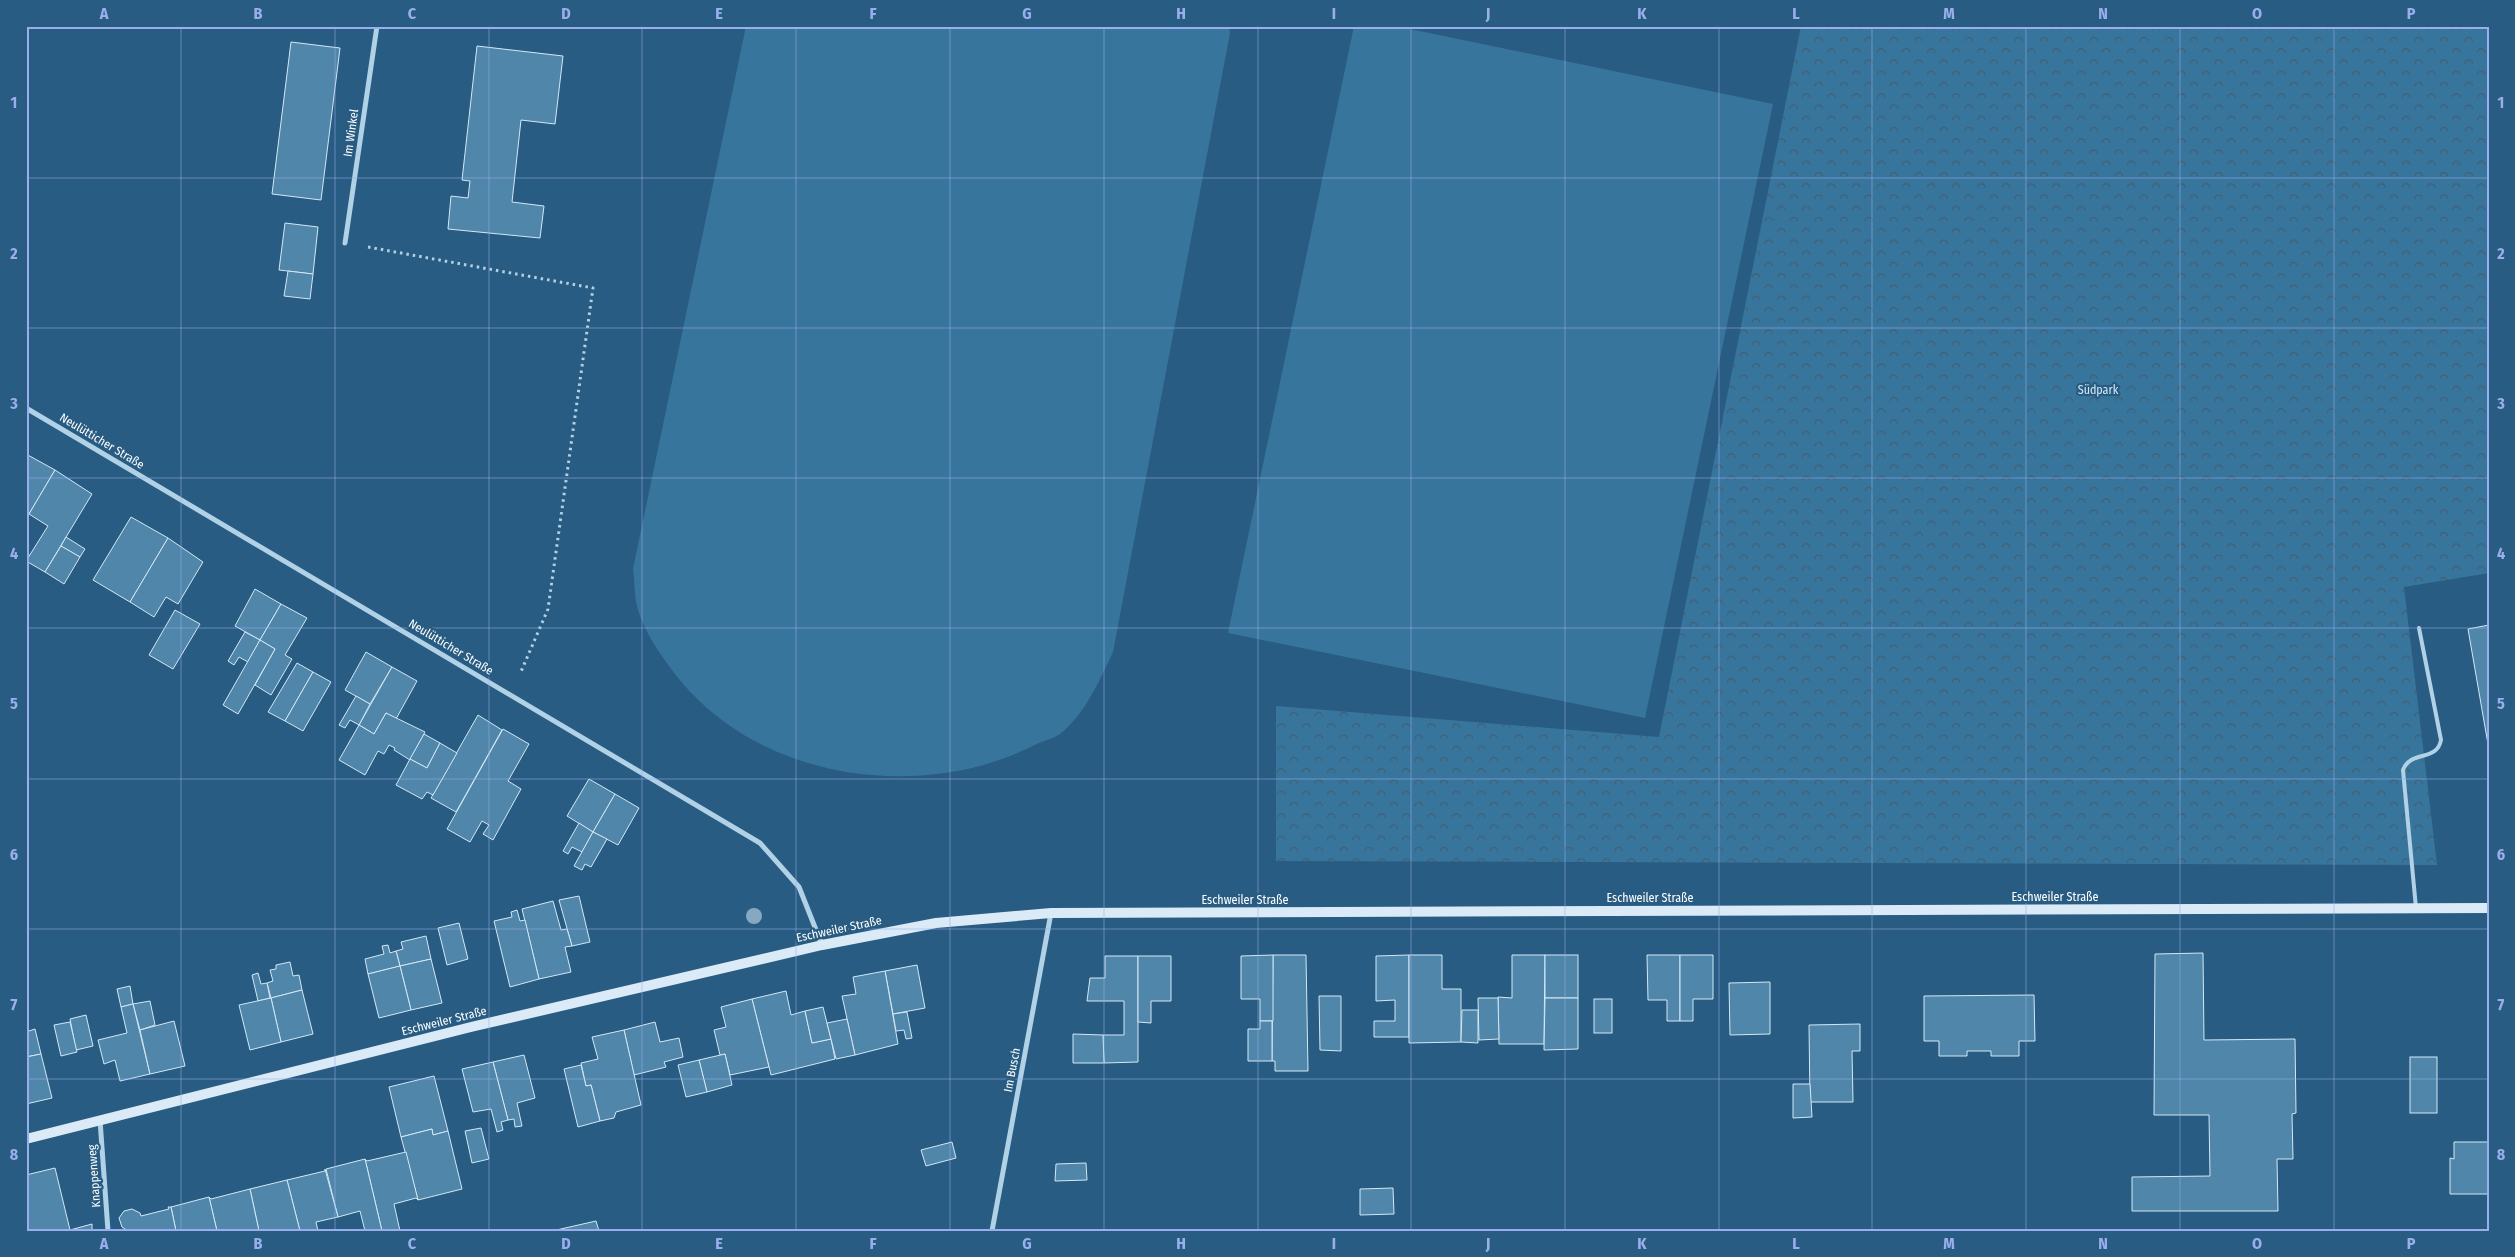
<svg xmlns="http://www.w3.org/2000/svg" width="2515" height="1257" font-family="'Fira Sans Condensed',sans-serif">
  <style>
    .park { fill: url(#park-crowns) }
    .pitch { fill: #38759d }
    .building { fill: #5086aa; stroke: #d3e8f5 }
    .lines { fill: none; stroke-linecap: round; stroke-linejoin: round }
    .path { stroke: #b0d1e6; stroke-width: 3; stroke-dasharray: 2.5 4; stroke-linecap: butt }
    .lane { stroke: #b0d1e6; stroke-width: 4 }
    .street { stroke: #b0d1e6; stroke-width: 5 }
    .secondary { stroke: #daeaf6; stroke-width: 10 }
    .tree { fill: #86a9c1 }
    .grid { fill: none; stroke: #99afed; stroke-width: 1; stroke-opacity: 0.55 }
    .labels { text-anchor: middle; stroke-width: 4.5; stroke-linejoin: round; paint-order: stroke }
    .street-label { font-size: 12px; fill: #fff; stroke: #285c82 }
    .park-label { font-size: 12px; fill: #d3e8f5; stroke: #285c82 }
    .neatline { fill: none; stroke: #99afed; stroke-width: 2 }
    .grid-label { font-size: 16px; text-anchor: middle; font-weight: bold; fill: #99afed }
  </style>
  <defs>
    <pattern id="park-crowns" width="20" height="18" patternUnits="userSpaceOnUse" patternTransform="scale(1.25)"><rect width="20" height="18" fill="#38759d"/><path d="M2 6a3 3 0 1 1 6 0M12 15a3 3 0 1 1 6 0" fill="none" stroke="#435e70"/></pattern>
  </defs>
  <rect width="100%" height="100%" fill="#285c82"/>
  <!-- park -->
  <polygon class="park" points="1801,26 2489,26 2489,573 2404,587 2437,865 1276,861 1276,706 1659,737"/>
  <!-- pitch -->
  <g class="pitch">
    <path d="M 746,26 L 1229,26 L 1230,33 L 1113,652 C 1099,681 1086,713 1060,734 C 1054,738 1046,740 1039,743 C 1017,754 996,762 972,768 C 862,793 737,761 669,666 C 657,650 644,630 638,610 C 634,597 635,582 633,569 Z"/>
    <polygon points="1354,26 1395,26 1773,104 1645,718 1228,633"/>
  </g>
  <!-- building -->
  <g class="building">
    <polygon points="291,42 340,48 321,200 272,194"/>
    <polygon points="477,46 563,56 555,124 521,120 512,202 544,206 540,238 448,229 451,196 468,198 470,181 462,180"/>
    <polygon points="285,223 318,227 313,274 279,270"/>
    <polygon points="288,271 313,274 310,299 284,296"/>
    <polygon points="26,454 55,470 29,514 26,513"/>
    <polygon points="55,470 92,494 45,572 26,561 48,526 29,514"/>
    <polygon points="131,517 168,538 130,602 93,580"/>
    <polygon points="66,537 85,549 80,557 61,546"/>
    <polygon points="168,538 203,562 178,604 166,597 154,617 130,602"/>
    <polygon points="61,546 80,557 64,584 45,572"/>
    <polygon points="255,589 281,604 260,640 235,626"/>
    <polygon points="281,604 307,618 285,655 292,659 271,695 255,685 275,649 260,640"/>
    <polygon points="175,610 200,624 173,669 149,655"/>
    <polygon points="2489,625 2489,750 2468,629"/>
    <polygon points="245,632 260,640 248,662 239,657 234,665 228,661"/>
    <polygon points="260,640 275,649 238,714 223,705"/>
    <polygon points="366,652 392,667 370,704 345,690"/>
    <polygon points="297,663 313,672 285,721 268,712"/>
    <polygon points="392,667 417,681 396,719 386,713 374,734 359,725"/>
    <polygon points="313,672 331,682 303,731 285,721"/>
    <polygon points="356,696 370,704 359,725 350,720 345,728 339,725"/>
    <polygon points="386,713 425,732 410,760 394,750 395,748 389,745 384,754 378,751 365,775 339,760 359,725 374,734"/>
    <polygon points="478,715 502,730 456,812 431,798"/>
    <polygon points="503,729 529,744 508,781 521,789 493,840 483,834 489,825 482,821 470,842 447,829"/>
    <polygon points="424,734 440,743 427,768 410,759"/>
    <polygon points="440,743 457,753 433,795 427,792 422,799 396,785 410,759 427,768"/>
    <polygon points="589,779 615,794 593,832 567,816"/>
    <polygon points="615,794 639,808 618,845 593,832"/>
    <polygon points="579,823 593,832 582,852 572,847 568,854 563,851"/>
    <polygon points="593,832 607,839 591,867 585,864 582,870 574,866"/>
    <polygon points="579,896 590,942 572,946 559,900"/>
    <polygon points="553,901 561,930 567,929 572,946 565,947 571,972 539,979 522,909"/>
    <polygon points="517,910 520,921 525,920 539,979 510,987 494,921 512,917 511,912"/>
    <polygon points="459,923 468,959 447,965 438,928"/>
    <polygon points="426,936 431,959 400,966 396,951 403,949 401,942"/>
    <polygon points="388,945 390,953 396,951 400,966 368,974 365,959 384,954 382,946"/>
    <polygon points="2203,953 2204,1040 2295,1039 2296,1113 2292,1114 2293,1159 2277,1159 2278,1211 2132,1211 2132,1177 2210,1176 2209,1115 2154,1115 2155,954"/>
    <polygon points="1273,955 1306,955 1308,1071 1275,1071 1275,1061 1272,1061"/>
    <polygon points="1273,955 1273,1021 1260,1021 1260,999 1241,999 1241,956"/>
    <polygon points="1409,955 1409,1037 1374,1037 1374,1021 1395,1021 1395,1000 1376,1001 1376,956"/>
    <polygon points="1409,955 1442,955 1442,989 1461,989 1461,1042 1409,1043"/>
    <polygon points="1512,955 1545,955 1544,1044 1499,1044 1498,997 1512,998"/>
    <rect x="1545" y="955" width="33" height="43"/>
    <polygon points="1647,955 1680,955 1680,1021 1667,1021 1667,1000 1648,1000"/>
    <polygon points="1680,955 1713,955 1713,999 1693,999 1693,1021 1680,1021"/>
    <polygon points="1105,956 1138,956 1138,1062 1104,1063 1103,1035 1124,1035 1124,1001 1087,1001 1090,978 1105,978"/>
    <polygon points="1138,956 1171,956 1171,1001 1151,1001 1151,1023 1138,1022"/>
    <polygon points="431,959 442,1003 411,1010 400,966"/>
    <polygon points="290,962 293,976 299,975 302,990 271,998 267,983 273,981 270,970 276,969 276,965"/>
    <polygon points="917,965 925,1008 893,1014 885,971"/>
    <polygon points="400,966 411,1010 379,1018 368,974"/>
    <polygon points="885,971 898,1044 855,1055 842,996 856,994 853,977"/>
    <polygon points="258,973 261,984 267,983 270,998 258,1001 252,975"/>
    <polygon points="1770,982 1770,1034 1730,1035 1729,983"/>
    <polygon points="130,986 133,1004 121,1007 117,989"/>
    <polygon points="302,990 313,1034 281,1042 271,998"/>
    <polygon points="786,991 791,1015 805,1011 812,1043 831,1039 835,1059 771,1075 752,999"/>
    <polygon points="2034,995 2035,1041 2019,1041 2019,1056 1991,1056 1991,1051 1967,1051 1967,1056 1939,1056 1939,1041 1924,1041 1924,996"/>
    <polygon points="1319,996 1341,996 1341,1051 1320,1050"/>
    <polygon points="271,998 281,1042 250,1050 239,1005"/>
    <polygon points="1478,998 1498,998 1499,1039 1479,1040"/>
    <polygon points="1545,998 1578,998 1578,1049 1544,1050"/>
    <polygon points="752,999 769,1067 730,1075 725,1054 720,1055 714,1030 726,1027 721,1007"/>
    <rect x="1594" y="999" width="18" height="34"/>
    <polygon points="150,1001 155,1025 140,1030 133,1004"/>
    <polygon points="133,1004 150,1074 120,1081 115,1060 104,1064 98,1040 127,1033 121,1007"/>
    <polygon points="823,1007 831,1039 812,1043 805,1011"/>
    <polygon points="1462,1010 1478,1010 1478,1043 1461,1042"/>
    <polygon points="907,1012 912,1038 906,1039 904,1030 896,1031 893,1014"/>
    <polygon points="86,1015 93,1046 76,1050 70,1019"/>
    <polygon points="847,1019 855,1055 836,1059 827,1023"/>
    <polygon points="174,1021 185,1066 150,1074 140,1030"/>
    <polygon points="1260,1021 1272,1021 1272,1061 1248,1061 1248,1029 1260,1029"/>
    <polygon points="70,1022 77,1052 61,1056 54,1025"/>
    <polygon points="655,1022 660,1042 679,1038 683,1057 664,1062 666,1067 634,1075 624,1030"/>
    <polygon points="1860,1024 1860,1051 1852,1051 1853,1102 1810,1102 1809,1025"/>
    <polygon points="35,1029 41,1054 26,1057 26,1032"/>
    <polygon points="624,1030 641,1105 616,1112 614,1118 600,1121 591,1085 586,1086 581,1063 598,1059 592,1037"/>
    <polygon points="1073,1034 1103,1035 1104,1063 1073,1063"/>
    <polygon points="41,1054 52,1098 26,1104 26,1057"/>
    <polygon points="725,1054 732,1085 707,1092 699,1060"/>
    <polygon points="524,1055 535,1098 517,1103 522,1126 515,1127 514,1119 508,1120 493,1062"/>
    <rect x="2410" y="1057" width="27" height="56"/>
    <polygon points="699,1060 707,1092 686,1097 678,1065"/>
    <polygon points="493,1062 508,1120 501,1122 503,1130 497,1132 491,1109 473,1112 462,1069"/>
    <polygon points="581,1065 586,1086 591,1085 600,1121 578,1127 564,1069"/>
    <polygon points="434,1076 448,1131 433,1135 432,1129 401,1137 389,1087"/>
    <polygon points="1793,1084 1810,1084 1812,1117 1793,1118"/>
    <polygon points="481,1128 489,1159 472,1163 465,1131"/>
    <polygon points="432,1129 433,1135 448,1131 462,1189 418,1200 401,1137"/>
    <polygon points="952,1142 956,1158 926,1166 921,1150"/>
    <polygon points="2454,1142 2489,1142 2489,1194 2450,1194 2450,1158 2454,1159"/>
    <polygon points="406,1152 418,1200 416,1198 394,1204 400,1231 382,1231 365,1159 367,1161"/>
    <polygon points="365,1159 382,1231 365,1231 360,1211 338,1217 326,1169"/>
    <polygon points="1086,1163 1087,1180 1055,1181 1056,1164"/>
    <polygon points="55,1168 70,1230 26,1231 26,1175"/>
    <polygon points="325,1169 338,1217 316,1222 318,1231 300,1231 287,1180 325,1171"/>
    <polygon points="287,1180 300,1231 259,1231 250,1189"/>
    <polygon points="1393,1188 1394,1214 1360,1215 1360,1189"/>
    <polygon points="250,1189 259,1231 217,1231 209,1197 211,1199"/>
    <polygon points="209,1197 217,1231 176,1231 171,1207"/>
    <polygon points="168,1207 171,1207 176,1231 128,1231 122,1227 119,1218 124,1211 132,1209 140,1213 141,1216 169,1209"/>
    <polygon points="596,1221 599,1231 552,1231"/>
    <polygon points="92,1224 92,1231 65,1231 70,1230"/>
  </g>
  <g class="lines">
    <!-- path -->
    <polyline class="path" points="368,247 593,288 548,609 520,674"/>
    <!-- lane -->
    <path class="lane" d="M 2416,908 L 2403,770 C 2410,750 2437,762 2441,740 L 2419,628"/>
    <!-- street -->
    <g class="street">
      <polyline points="345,243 377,26"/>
      <polyline points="26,408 760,843 799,887 822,945"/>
      <polyline points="100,1120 108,1231"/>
      <polyline points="992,1231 1051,913"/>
    </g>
    <!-- secondary -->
    <polyline class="secondary" points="26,1139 471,1027 822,945 936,923 1051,913 2489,908"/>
  </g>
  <!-- trees -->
  <circle class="tree" cx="754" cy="916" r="8"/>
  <!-- grid -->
  <path class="grid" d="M 181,26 L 181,1231M 335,26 L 335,1231M 489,26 L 489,1231M 642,26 L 642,1231M 796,26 L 796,1231M 950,26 L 950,1231M 1104,26 L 1104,1231M 1258,26 L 1258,1231M 1411,26 L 1411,1231M 1565,26 L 1565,1231M 1719,26 L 1719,1231M 1872,26 L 1872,1231M 2026,26 L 2026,1231M 2180,26 L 2180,1231M 2334,26 L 2334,1231M 26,178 L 2489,178M 26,328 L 2489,328M 26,478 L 2489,478M 26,628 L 2489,628M 26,779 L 2489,779M 26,929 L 2489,929M 26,1079 L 2489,1079"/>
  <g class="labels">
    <!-- street labels -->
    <g class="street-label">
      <text transform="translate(351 133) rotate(-82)" y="4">Im Winkel</text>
      <text transform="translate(102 441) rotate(31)" y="4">Neulütticher Straße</text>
      <text transform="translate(451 647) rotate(31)" y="4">Neulütticher Straße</text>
      <text x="2055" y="901">Eschweiler Straße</text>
      <text x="1650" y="902">Eschweiler Straße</text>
      <text x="1245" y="904">Eschweiler Straße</text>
      <text transform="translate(839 929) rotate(-12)" y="4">Eschweiler Straße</text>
      <text transform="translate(444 1021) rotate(-14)" y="4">Eschweiler Straße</text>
      <text transform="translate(1012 1070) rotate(-79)" y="4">Im Busch</text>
      <text transform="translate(94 1176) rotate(-94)" y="4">Knappenweg</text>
    </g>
    <!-- park labels -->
    <g class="park-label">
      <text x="2098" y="394">Südpark</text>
    </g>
  </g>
  <!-- border -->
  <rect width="2515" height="1257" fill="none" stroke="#285c82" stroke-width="55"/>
  <rect x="28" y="28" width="2460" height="1202" class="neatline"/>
  <g class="grid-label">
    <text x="104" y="19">A</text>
    <text x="258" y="19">B</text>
    <text x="412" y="19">C</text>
    <text x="566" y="19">D</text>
    <text x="719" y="19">E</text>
    <text x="873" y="19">F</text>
    <text x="1027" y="19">G</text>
    <text x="1181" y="19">H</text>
    <text x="1334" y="19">I</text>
    <text x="1488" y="19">J</text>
    <text x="1642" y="19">K</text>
    <text x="1796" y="19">L</text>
    <text x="1949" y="19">M</text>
    <text x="2103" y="19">N</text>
    <text x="2257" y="19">O</text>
    <text x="2411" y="19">P</text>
    <text x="14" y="108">1</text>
    <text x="2501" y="108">1</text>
    <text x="14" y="259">2</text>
    <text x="2501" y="259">2</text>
    <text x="14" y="409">3</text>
    <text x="2501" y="409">3</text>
    <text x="14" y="559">4</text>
    <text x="2501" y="559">4</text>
    <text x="14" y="709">5</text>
    <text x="2501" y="709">5</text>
    <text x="14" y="860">6</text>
    <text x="2501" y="860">6</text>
    <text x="14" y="1010">7</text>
    <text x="2501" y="1010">7</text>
    <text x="14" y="1160">8</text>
    <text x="2501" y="1160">8</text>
    <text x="104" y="1249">A</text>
    <text x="258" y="1249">B</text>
    <text x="412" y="1249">C</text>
    <text x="566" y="1249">D</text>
    <text x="719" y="1249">E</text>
    <text x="873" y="1249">F</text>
    <text x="1027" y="1249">G</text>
    <text x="1181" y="1249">H</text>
    <text x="1334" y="1249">I</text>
    <text x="1488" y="1249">J</text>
    <text x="1642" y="1249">K</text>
    <text x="1796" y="1249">L</text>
    <text x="1949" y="1249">M</text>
    <text x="2103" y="1249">N</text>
    <text x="2257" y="1249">O</text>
    <text x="2411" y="1249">P</text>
  </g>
</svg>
